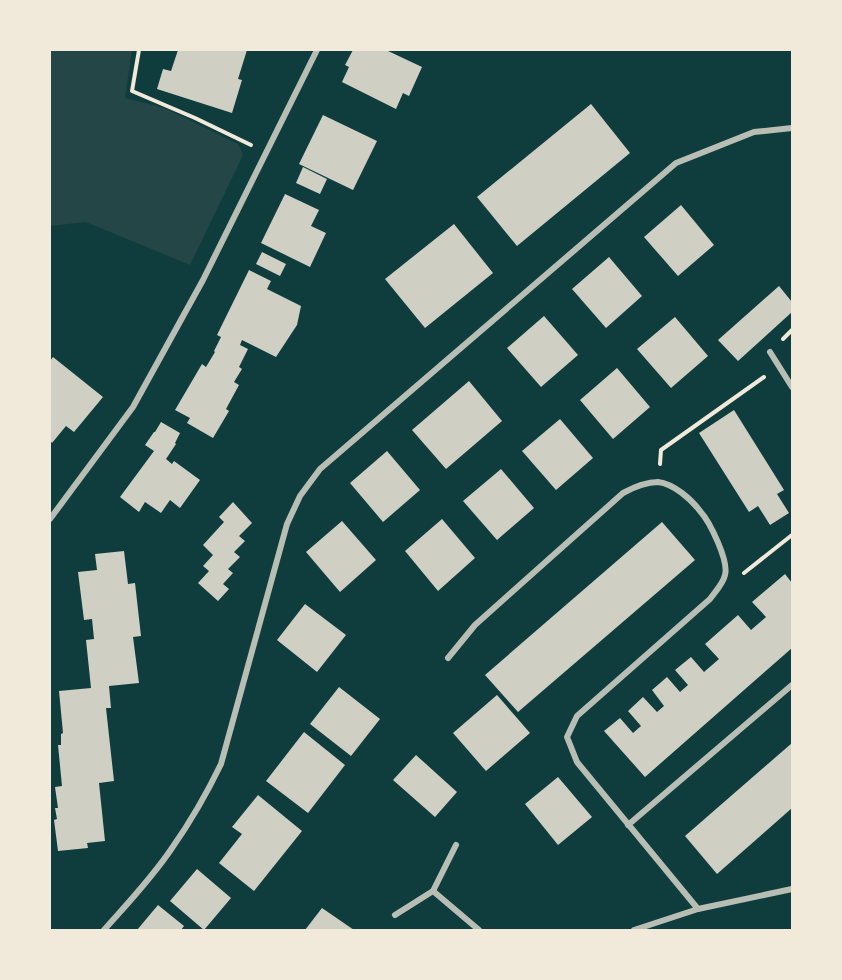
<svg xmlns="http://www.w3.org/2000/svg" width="842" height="980" font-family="Ubuntu,sans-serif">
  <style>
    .green { fill: #244646 }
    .building { fill: #cfcfc3 }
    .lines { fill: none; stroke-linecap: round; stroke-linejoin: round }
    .path { stroke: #f1e9da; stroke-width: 4 }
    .minor { stroke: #b8beb3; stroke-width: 6 }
  </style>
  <rect width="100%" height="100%" fill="#0f3d3e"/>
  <!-- green -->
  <polygon class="green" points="50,50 132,50 125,98 165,108 238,144 243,155 190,265 86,222 50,226"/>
  <!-- building -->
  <g class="building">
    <polygon points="178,50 247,50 238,79 242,80 232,113 157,89 163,69 171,71"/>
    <polygon points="353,50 386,50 422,67 409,96 403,93 396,109 342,82 349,67 345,65"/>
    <polygon points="591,104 630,153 517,246 477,197"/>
    <polygon points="323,115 377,141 353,190 299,164"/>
    <polygon points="303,167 327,179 320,194 296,183"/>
    <polygon points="285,194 319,210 311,226 326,233 310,267 261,243"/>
    <polygon points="681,205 714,245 678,276 644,237"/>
    <polygon points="454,224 493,273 425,328 385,279"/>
    <polygon points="262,252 286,264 280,276 256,264"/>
    <polygon points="609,257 642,296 606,328 572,289"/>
    <polygon points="249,270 271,281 267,289 301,306 297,325 276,357 242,340 240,345 248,349 239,367 242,369 234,382 239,385 226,409 229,411 213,438 187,423 190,418 175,410 202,364 206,367 215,352 214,351 221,337 217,335"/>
    <polygon points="779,286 792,302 792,312 738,361 718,340"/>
    <polygon points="544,316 578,355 541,387 507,348"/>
    <polygon points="675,317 708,356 671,388 637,349"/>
    <polygon points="53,357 103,397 74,432 66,426 52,443 50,440 50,361"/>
    <polygon points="617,368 650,407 613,439 580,400"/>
    <polygon points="469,381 502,421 446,469 412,430"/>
    <polygon points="734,410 784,490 777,494 789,513 770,525 758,506 749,512 699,433"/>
    <polygon points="560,419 593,458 556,490 522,451"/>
    <polygon points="161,422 180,433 175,443 176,444 166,459 172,464 174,461 200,480 180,508 170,500 161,513 145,502 139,512 120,497 154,451 145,445 154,432 155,432"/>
    <polygon points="387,451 420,490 383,522 350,483"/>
    <polygon points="501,469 534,508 497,540 463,501"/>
    <polygon points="233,502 252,523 239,536 245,541 234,552 240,557 228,569 233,573 223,584 229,589 218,601 198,583 209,571 203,566 213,555 203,545 224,522 219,517"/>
    <polygon points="442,519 475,558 438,591 405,551"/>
    <polygon points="342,521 376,560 340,592 306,552"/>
    <polygon points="662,522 695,560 518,712 485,675"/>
    <polygon points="124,551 128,584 135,583 141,636 133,637 139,683 109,686 111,708 106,708 114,781 99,783 105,841 87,843 88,848 58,851 54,820 57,819 55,808 58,808 55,787 62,786 58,745 61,745 61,734 63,733 59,691 91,688 86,640 94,639 92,619 84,620 78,572 97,570 95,554"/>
    <polygon points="785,574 792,583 792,648 645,777 604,731 620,718 633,733 641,726 628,711 643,697 657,712 664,706 652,690 667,677 680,692 688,685 675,670 691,657 704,672 719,659 705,644 738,615 751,630 766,617 752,602"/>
    <polygon points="305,604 346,635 317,672 277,640"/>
    <polygon points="339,687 380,719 351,756 310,724"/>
    <polygon points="497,695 530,733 486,771 453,733"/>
    <polygon points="304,732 345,765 308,813 266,781"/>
    <polygon points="792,743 792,808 717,874 685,836"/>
    <polygon points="416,755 457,792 435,817 393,780"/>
    <polygon points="558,777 592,817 558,845 525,804"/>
    <polygon points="258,795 302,831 254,891 219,863 242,834 232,827"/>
    <polygon points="197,869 231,898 204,930 170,901"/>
    <polygon points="158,905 184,926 181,930 137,930"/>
    <polygon points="322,908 354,930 305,930"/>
  </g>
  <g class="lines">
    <!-- path -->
    <g class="path">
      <polyline points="139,50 132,91 195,118 251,145"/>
      <polyline points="783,339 792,330"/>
      <polyline points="660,464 661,450 764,377"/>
      <polyline points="744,573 792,535"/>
    </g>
    <!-- minor -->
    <g class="minor">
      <polyline points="770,352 792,387"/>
      <polyline points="50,519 133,407 203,280 317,50"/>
      <path d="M 448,658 L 475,625 L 623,493 C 634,487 645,482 658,482 C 674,484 691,499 700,511 C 710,522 729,561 725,575 C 723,584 715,592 710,599 L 577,716 L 567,737 L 577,762 L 698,909 L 792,889"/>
      <polyline points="628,825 792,685"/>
      <polyline points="433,891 456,845"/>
      <polyline points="395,915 433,891 479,930"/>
      <path d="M 104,930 C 127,904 152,878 172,848 C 191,821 207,793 221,764 L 287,524 L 300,496 L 320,469 L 676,163 L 754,132 L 792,128"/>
      <polyline points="634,930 698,909"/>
    </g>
  </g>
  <!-- border -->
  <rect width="842" height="980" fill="none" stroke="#f1e9da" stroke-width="102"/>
</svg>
